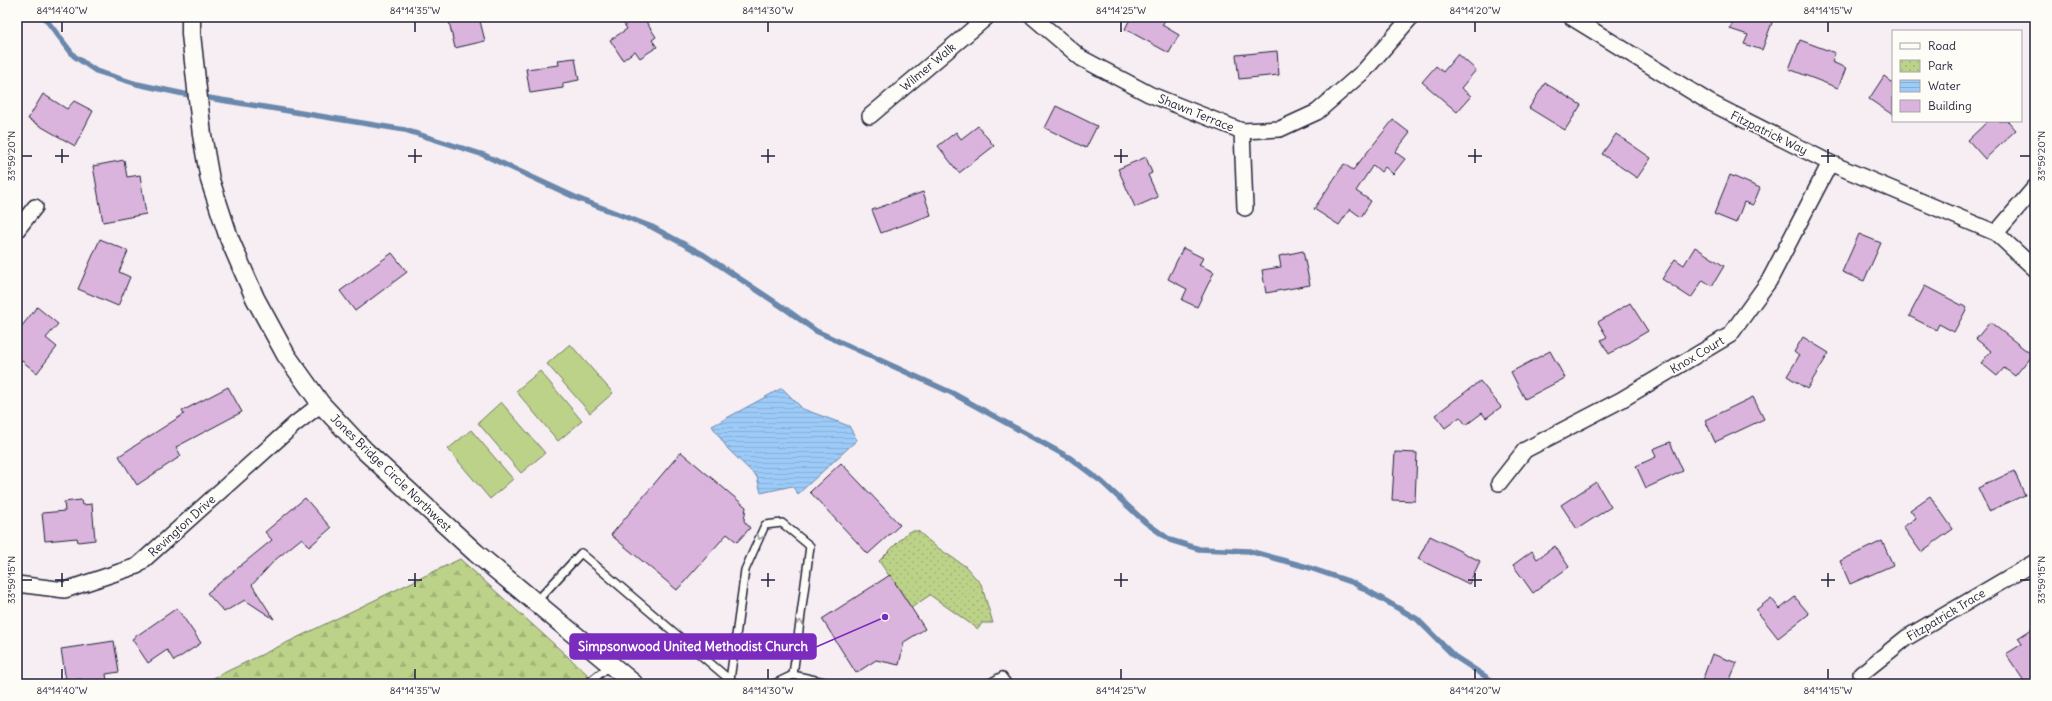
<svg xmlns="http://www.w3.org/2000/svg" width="2052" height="701" font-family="Delius,sans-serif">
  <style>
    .grass { fill: #bcd288; stroke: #6f7a62 }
    .forest { fill: url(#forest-firs); stroke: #6f7a62 }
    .park { fill: url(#park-dots); stroke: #6f7a62 }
    .water { fill: url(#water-rules); stroke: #6b87ac }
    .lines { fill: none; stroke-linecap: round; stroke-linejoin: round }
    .stream { stroke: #6b87ac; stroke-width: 5.5 }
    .building { fill: #dab4dc; stroke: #22223b }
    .service-casing { stroke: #22223b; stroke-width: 10 }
    .minor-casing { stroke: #22223b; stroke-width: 18 }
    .tertiary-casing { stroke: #22223b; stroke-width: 21 }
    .service { stroke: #fdfcf7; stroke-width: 7 }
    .minor { stroke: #fdfcf7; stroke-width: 15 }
    .tertiary { stroke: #fdfcf7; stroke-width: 18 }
    .oneway { stroke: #9a9aa2 }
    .ticks { fill: none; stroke: #22223b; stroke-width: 1.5 }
    .labels { text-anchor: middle; stroke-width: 3.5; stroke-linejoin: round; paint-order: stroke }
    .street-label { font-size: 12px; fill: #22223b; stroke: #fdfcf7 }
    .leader { fill: none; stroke: #7b2cbf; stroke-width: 1.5 }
    .callout-dot { fill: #7b2cbf; stroke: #fdfcf7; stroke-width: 1.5 }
    .callout { fill: #7b2cbf; stroke: #7b2cbf; stroke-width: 1.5 }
    .callout-label { font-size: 13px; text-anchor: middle; font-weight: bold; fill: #fff }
    .neatline { fill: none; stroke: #22223b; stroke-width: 1.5 }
    .ticks-label { font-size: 10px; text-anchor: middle; fill: #22223b }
  </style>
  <defs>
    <pattern id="forest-firs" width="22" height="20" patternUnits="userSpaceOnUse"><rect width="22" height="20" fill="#bcd288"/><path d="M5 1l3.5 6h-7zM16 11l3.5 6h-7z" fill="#a1b476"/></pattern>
    <pattern id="park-dots" width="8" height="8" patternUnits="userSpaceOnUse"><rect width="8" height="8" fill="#bcd288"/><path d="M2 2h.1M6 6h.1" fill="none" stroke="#a1b476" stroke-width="1.8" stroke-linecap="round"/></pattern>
    <pattern id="water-rules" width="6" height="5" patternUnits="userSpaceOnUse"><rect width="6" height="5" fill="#9ccbf8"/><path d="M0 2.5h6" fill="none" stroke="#86aed6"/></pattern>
  </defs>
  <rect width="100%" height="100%" fill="#f6eef2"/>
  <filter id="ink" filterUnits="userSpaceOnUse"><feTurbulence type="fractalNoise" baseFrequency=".025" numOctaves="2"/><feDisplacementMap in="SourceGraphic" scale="8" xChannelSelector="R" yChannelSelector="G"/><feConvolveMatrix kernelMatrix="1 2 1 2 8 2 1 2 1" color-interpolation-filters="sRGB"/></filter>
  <g filter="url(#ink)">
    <!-- grass -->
    <g class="grass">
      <polygon points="570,344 613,393 590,413 547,364"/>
      <polygon points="540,371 582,421 558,441 516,391"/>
      <polygon points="501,402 545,453 521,473 478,423"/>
      <polygon points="471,430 513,479 490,499 448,449"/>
    </g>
    <!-- forest -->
    <polygon class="forest" points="460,559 598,684 201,684"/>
    <!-- park -->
    <polygon class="park" points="913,531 918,531 935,546 965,566 981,584 993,623 982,623 978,629 930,595 911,608 879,561 908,532"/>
    <!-- water -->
    <polygon class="water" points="782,388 803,409 849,426 857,440 798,494 792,486 761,493 757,477 728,449 712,426"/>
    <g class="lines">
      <!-- stream -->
      <polyline class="stream" points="44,17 74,56 96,71 137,84 184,94 405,130 484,155 579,199 652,227 704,255 787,310 816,331 952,393 1070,458 1102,482 1145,522 1170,540 1199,549 1249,551 1307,567 1354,583 1417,619 1454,656 1497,684"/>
    </g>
    <!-- building -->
    <g class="building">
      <polygon points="448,17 479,17 485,41 455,48"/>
      <polygon points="631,17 643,17 656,37 652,40 657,47 640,58 635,51 623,60 610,40 627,29 623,22"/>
      <polygon points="1131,17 1167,17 1162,25 1179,35 1169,53 1125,29"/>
      <polygon points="1735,17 1774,17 1762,50 1744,44 1748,35 1730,29"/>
      <polygon points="1800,40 1835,53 1832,62 1846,68 1838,88 1789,69"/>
      <polygon points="1277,51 1279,75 1239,79 1236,55"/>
      <polygon points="1458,54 1476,70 1461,88 1471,96 1457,112 1422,82 1436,66 1443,72"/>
      <polygon points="575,58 579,80 563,83 563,88 530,93 526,69 559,65 558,60"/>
      <polygon points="1884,76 1893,83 1893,115 1869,99"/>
      <polygon points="1545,83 1581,105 1565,130 1529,108"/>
      <polygon points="43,94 67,109 74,101 93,111 75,146 28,119"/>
      <polygon points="1056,106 1097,126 1086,148 1045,128"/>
      <polygon points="1393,120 1410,133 1395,152 1405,159 1393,174 1385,167 1381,172 1373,165 1356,191 1371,201 1361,217 1350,209 1339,225 1314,209 1344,164 1353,170"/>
      <polygon points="1988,121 2008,121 2016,130 1985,159 1968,140"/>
      <polygon points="978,126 994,146 959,173 938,146 956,132 961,139"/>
      <polygon points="1616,134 1651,158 1637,178 1602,154"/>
      <polygon points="1146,157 1152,173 1148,175 1158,197 1135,207 1118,169"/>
      <polygon points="124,160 127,177 140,175 146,214 103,222 93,166"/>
      <polygon points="1730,175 1760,188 1753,205 1744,202 1736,223 1714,214"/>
      <polygon points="923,192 931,215 881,233 872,210"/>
      <polygon points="1859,234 1881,243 1864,281 1842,272"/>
      <polygon points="100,239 128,251 119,272 130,277 118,306 78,289"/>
      <polygon points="1695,247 1724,266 1712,286 1703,280 1691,298 1662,279 1675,259 1684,265"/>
      <polygon points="1183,248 1203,258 1199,265 1214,272 1197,307 1182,300 1187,289 1168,279"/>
      <polygon points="1303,251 1310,285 1266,293 1262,270 1281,267 1279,256"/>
      <polygon points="392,253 407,272 355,311 340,291"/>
      <polygon points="1925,286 1967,308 1954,332 1939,324 1936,330 1909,316"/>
      <polygon points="1630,303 1648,331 1609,354 1601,340 1607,337 1598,322"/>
      <polygon points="37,307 58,324 46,338 57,347 37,373 17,357 17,332"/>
      <polygon points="1990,322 2032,355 2015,376 2004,368 1997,376 1981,363 1991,351 1976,339"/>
      <polygon points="1803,337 1829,353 1807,389 1787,376 1799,356 1794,352"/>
      <polygon points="1550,351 1565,378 1525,399 1511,372"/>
      <polygon points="1480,381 1501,407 1486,418 1482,413 1466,425 1460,417 1445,428 1435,415"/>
      <polygon points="228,387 242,412 176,447 181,456 137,485 119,456 184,414 182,411"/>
      <polygon points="1753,397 1764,419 1715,442 1705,420"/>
      <polygon points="1670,442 1683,471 1646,488 1636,466 1656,457 1653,449"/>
      <polygon points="681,452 746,507 744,521 750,528 737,542 727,534 677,590 611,535"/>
      <polygon points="1395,452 1417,453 1415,501 1392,500"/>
      <polygon points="841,463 900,525 868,554 810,492"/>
      <polygon points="2014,471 2025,495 1989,511 1978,488"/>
      <polygon points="1596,482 1611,507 1577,529 1561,505"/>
      <polygon points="1930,496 1953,529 1921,552 1903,527 1916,518 1910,510"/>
      <polygon points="305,498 331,528 309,547 302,538 275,560 252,585 274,619 245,600 224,612 207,593 272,540 265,532"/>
      <polygon points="81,500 82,505 92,504 95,540 78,542 77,538 45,541 42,513 65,511 64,502"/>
      <polygon points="1430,536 1480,561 1469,584 1418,559"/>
      <polygon points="1882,541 1893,565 1850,584 1840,561"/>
      <polygon points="1555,546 1569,567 1533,593 1513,565 1532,551 1537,559"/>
      <polygon points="890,575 925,629 904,642 899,665 876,660 856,673 822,619"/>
      <polygon points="1795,597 1809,614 1778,638 1756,610 1771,598 1780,609"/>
      <polygon points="177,608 201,643 174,661 167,650 148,663 132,639"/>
      <polygon points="2035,627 2035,684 2026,684 2006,654 2022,644 2018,638"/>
      <polygon points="114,641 119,672 106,674 107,681 88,684 82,684 81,679 66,681 61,649"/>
      <polygon points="1712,654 1737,663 1728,684 1710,684 1702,681"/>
    </g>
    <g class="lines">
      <defs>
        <g id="service">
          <polyline points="536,602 581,553 730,680 730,684"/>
          <polyline points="730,680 745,570 765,525 782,523 810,546 793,675"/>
          <polyline points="587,684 611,665"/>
          <polyline points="774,684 793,675 833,684"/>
          <polyline points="988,684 1002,676 1008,684"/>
        </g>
        <g id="minor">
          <polyline points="1033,17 1081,58 1149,94 1242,131 1280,129 1317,112 1364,71 1411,17"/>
          <polyline points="1571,17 1709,102 1830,163 1996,233 2035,269"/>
          <polyline points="870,116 987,17"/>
          <polyline points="1242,131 1245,208"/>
          <polyline points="17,230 35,207"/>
          <polyline points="1996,233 2035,187"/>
          <polyline points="1499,483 1525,450 1621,400 1730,335 1769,281 1830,163"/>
          <polyline points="17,584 65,590 137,566 295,424 321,404"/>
          <polyline points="1861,674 1906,638 2035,562"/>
        </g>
        <polyline id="tertiary" points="191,17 191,34 202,135 210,180 229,238 255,298 286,355 321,404 364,450 476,553 634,684"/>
      </defs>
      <!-- service casing -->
      <use href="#service" class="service-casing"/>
      <!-- minor casing -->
      <use href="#minor" class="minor-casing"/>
      <!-- tertiary casing -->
      <use href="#tertiary" class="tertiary-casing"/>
      <!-- service -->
      <use href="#service" class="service"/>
      <!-- minor -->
      <use href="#minor" class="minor"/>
      <!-- tertiary -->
      <use href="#tertiary" class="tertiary"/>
    </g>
    <!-- one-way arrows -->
    <defs><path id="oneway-chevron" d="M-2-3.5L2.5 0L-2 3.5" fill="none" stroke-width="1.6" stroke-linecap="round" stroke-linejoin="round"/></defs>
    <g class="oneway">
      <use href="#oneway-chevron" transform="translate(760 537) rotate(113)"/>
      <use href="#oneway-chevron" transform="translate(800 623) rotate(-82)"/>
    </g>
  </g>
  <!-- ticks -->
  <path class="ticks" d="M 62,22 L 62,32M 415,22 L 415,32M 768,22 L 768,32M 1121,22 L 1121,32M 1475,22 L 1475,32M 1828,22 L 1828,32M 62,149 L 62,163M 415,149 L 415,163M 768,149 L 768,163M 1121,149 L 1121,163M 1475,149 L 1475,163M 1828,149 L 1828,163M 22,156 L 32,156M 55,156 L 69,156M 408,156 L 422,156M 761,156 L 775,156M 1114,156 L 1128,156M 1468,156 L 1482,156M 1821,156 L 1835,156M 2020,156 L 2030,156M 62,573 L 62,587M 415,573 L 415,587M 768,573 L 768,587M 1121,573 L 1121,587M 1475,573 L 1475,587M 1828,573 L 1828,587M 22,580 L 32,580M 55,580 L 69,580M 408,580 L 422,580M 761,580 L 775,580M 1114,580 L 1128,580M 1468,580 L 1482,580M 1821,580 L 1835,580M 2020,580 L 2030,580M 62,669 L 62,679M 415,669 L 415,679M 768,669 L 768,679M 1121,669 L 1121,679M 1475,669 L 1475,679M 1828,669 L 1828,679"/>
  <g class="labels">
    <!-- street labels -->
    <g class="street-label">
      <text transform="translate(928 67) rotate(-40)" y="4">Wilmer Walk</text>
      <text transform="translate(1196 113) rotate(22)" y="4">Shawn Terrace</text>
      <text transform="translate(1769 133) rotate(26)" y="4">Fitzpatrick Way</text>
      <text transform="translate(1697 355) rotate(-31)" y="4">Knox Court</text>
      <text transform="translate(391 473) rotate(44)" y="4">Jones Bridge Circle Northwest</text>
      <text transform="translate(182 526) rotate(-42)" y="4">Revington Drive</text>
      <text transform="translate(1946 615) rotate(-31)" y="4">Fitzpatrick Trace</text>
    </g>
  </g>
  <!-- callouts -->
  <path class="leader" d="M885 617L816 647"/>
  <circle class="callout-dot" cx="885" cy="617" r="4"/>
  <rect class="callout" x="570" y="634" width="246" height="25" rx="4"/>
  <g class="callout-label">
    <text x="693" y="651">Simpsonwood United Methodist Church</text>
  </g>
  <!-- margin -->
  <rect width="2052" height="701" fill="none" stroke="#fdfcf7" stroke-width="44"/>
  <!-- legend -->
  <rect x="1892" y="30" width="130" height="92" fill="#fdfcf7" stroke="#a5a5ac"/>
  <rect x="1900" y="43" width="20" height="6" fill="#fdfcf7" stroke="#a5a5ac"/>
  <text x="1928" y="50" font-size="12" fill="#22223b">Road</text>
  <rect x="1900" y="60" width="20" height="12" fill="url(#park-dots)" stroke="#a5a5ac"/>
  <text x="1928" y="70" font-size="12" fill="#22223b">Park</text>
  <rect x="1900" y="80" width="20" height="12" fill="url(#water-rules)" stroke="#a5a5ac"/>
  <text x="1928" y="90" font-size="12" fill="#22223b">Water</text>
  <rect x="1900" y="100" width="20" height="12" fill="#dab4dc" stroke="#a5a5ac"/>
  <text x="1928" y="110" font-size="12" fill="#22223b">Building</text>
  <rect x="22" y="22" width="2008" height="657" class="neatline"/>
  <g class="ticks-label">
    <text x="62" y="14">84°14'40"W</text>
    <text x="415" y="14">84°14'35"W</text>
    <text x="768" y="14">84°14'30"W</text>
    <text x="1121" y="14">84°14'25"W</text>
    <text x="1475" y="14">84°14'20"W</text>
    <text x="1828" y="14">84°14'15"W</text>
    <text transform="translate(11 156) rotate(-90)" y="4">33°59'20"N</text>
    <text transform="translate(2041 156) rotate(-90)" y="4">33°59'20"N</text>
    <text transform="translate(11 580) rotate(-90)" y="4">33°59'15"N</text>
    <text transform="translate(2041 580) rotate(-90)" y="4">33°59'15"N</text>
    <text x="62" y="694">84°14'40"W</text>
    <text x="415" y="694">84°14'35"W</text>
    <text x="768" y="694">84°14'30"W</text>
    <text x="1121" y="694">84°14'25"W</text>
    <text x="1475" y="694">84°14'20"W</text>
    <text x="1828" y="694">84°14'15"W</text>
  </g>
</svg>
